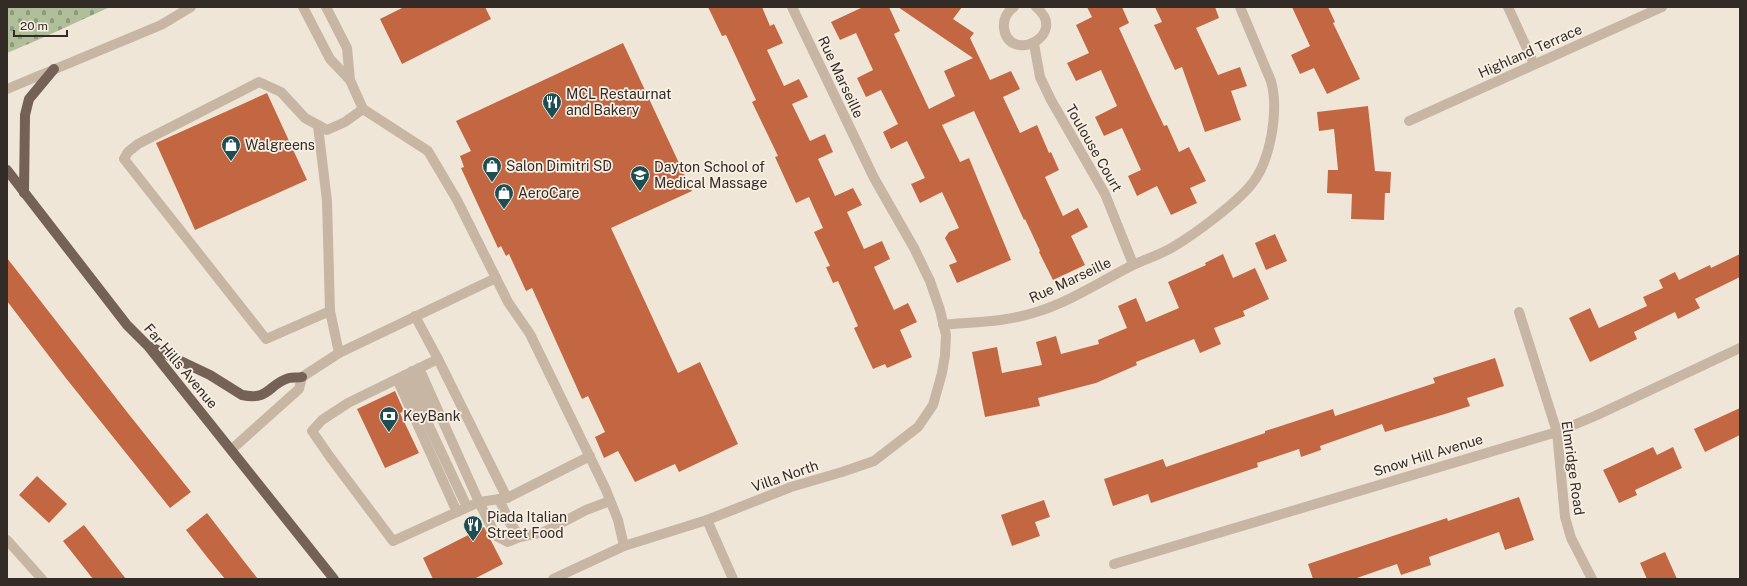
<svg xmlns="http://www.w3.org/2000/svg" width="1747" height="586" font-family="'Public Sans',sans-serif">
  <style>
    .cemetery { fill: url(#cemetery-stones) }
    .building { fill: #c36743 }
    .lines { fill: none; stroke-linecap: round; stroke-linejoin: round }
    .minor { stroke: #c8b6a5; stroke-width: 10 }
    .major { stroke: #756257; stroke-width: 10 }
    .labels { text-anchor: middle; stroke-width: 3.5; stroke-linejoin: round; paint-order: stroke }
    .street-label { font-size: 14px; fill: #332b26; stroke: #f8f0e4 }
    .poi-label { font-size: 14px; fill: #332b26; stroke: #f8f0e4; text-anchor: start }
  </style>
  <defs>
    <pattern id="cemetery-stones" width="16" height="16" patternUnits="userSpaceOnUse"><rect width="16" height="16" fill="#b0bf99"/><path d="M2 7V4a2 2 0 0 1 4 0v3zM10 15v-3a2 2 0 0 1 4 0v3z" fill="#909b7d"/></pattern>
  </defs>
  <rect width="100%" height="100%" fill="#f0e6d8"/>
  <!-- cemetery -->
  <polygon class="cemetery" points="7,7 110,7 40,39 7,53"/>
  <!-- building -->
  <g class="building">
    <polygon points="404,7 485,7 491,19 402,64 380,19"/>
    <polygon points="708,7 762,7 770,26 774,24 783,43 767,50 784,86 799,79 808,97 792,104 810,141 825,134 833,152 818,159 835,196 853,188 862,205 847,212 864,249 882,241 890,259 874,267 894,310 908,303 917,322 900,330 912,357 887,368 885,364 873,369 854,328 858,326 838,281 833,283 826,267 830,266 814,232 823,228 809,197 796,203 775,157 778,156 752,102 756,100 726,35 722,36"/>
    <polygon points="863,7 889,7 900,31 894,34 929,109 955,96 944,71 973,58 898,7 962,7 953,19 974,33 970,38 990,80 1011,71 1020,89 1003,97 1020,133 1037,125 1049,153 1051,152 1059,170 1045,177 1063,216 1078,208 1088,227 1071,236 1085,265 1053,280 1039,252 1040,251 1025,219 1024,220 974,111 942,125 960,162 969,158 1011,260 957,283 949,265 957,262 945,238 949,232 959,228 942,192 920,203 911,184 925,178 907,141 891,149 883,132 898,124 881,90 866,97 857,78 873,70 856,33 840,40 831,22"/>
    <polygon points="1087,7 1122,7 1129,23 1119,28 1148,92 1164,126 1167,125 1179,152 1189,147 1206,181 1190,188 1197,203 1171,215 1157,186 1137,196 1128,176 1141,170 1122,128 1104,136 1095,117 1117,106 1101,70 1076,81 1067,63 1089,53 1076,25 1092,17"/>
    <polygon points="1155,7 1215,7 1219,18 1196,28 1218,75 1240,67 1247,86 1231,91 1241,120 1205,132 1182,67 1175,70 1154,25 1162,22"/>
    <polygon points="1292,7 1328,7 1335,22 1333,23 1360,79 1327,94 1314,68 1300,74 1291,55 1310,46"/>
    <polygon points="623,43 692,191 611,228 678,373 700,362 738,444 679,472 675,464 635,482 618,451 604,458 595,437 605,432 588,396 582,399 532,288 526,291 509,254 506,256 501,246 498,248 461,168 464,167 460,156 471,151 456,121"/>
    <polygon points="267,93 307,180 195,230 156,143"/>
    <polygon points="1368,106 1375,171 1391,172 1390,193 1385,193 1384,220 1351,219 1352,194 1327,193 1328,170 1338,170 1334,129 1319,131 1317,112"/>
    <polygon points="1275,234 1287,261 1266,270 1255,243"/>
    <polygon points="1223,254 1233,278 1255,268 1269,299 1243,311 1245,316 1214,328 1221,344 1200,353 1194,339 1136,362 1137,365 1096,383 1038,398 1040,406 985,417 972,352 997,347 1002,373 1042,365 1036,342 1056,336 1061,354 1099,344 1098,340 1127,328 1118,306 1136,298 1146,322 1179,308 1168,282 1206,265 1205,263"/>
    <polygon points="1740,254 1740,277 1695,299 1700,308 1678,319 1675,312 1634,332 1637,339 1590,362 1569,318 1590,308 1599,328 1647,306 1643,297 1663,288 1659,280 1675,272 1679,280 1710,265 1711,268"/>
    <polygon points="7,258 127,412 191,492 170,508 65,377 7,301"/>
    <polygon points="1495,358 1504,386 1467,398 1470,406 1445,414 1385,432 1382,424 1320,446 1321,450 1301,457 1299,449 1257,463 1258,467 1151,503 1148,494 1113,506 1104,479 1163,459 1166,467 1265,433 1265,431 1333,409 1335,416 1435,383 1433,378"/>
    <polygon points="395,391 404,411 400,413 419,453 385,468 357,409"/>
    <polygon points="1740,408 1740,435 1705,452 1694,429"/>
    <polygon points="1653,447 1657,455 1673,447 1682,468 1635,490 1637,495 1619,503 1603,470"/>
    <polygon points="37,476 67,504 49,523 19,495"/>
    <polygon points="1519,497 1534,540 1505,550 1499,532 1429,557 1431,565 1401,575 1397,564 1354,579 1313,579 1308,564 1447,518 1448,521"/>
    <polygon points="1044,500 1050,517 1035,522 1040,536 1012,546 1001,515"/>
    <polygon points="207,513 243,560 258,579 225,579 207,557 186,530"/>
    <polygon points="84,525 126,579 93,579 63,541"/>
    <polygon points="484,527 503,564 474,579 433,579 423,558"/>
    <polygon points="1665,552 1677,579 1647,579 1640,563"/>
  </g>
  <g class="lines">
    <!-- minor -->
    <g class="minor">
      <polyline points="303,7 330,59 350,80"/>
      <polyline points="326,7 347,48 350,80 363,109 428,151 457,200 508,302 530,334 606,490 618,520 624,546"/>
      <path d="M 1014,7 C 1007,12 1003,19 1004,28 C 1009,65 1070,35 1036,7"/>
      <polyline points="1508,7 1534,64"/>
      <polyline points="1034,44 1040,77 1051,100 1105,194 1133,264"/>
      <polyline points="7,89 161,25 191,7"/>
      <polyline points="1409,121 1662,7"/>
      <polyline points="318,126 327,201 330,311"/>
      <polyline points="1519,312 1557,432 1565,517 1571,538 1592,579"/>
      <polyline points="415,316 438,359 348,403 322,420 312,431 330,457 393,541 479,502 507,498 590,456"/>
      <path d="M 943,325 C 973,322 1005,322 1033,313 C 1068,303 1100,282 1131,266 C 1145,259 1160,255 1173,247 C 1195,234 1234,205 1251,185 C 1271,161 1279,110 1271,81 L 1240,7"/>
      <polyline points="339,353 330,311 266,339 124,159 128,152 138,144 259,82 281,92 305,118 327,130 345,122 363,109"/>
      <polyline points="438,359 507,498"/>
      <polyline points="419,368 479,502 496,536 508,542 520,537"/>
      <polyline points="412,371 432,415"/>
      <polyline points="405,375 467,507"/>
      <polyline points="397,379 457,512"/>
      <polyline points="232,449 299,389 302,377 339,353 496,278"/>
      <polyline points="499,499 510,523 520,537 544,532 586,510 610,501"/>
      <polyline points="707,520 733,579"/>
      <polyline points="7,540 42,579"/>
      <polyline points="1114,564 1557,432 1595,416 1740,348"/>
      <polyline points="553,579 624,546 707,520 791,487 842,472 874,461 918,427 933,405 942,373 945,355 946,335 940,310 930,281 914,248 874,178 792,7"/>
    </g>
    <!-- major -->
    <g class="major">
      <polyline points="7,170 127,325 148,346 334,579"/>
      <polyline points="24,193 25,115 29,99 54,69"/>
      <path d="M 151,347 L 210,375 L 242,395 C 270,401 268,384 289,378 C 293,377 298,378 302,377"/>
    </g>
  </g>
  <!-- icons -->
  <defs>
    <symbol id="restaurant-pin" viewBox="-11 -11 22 30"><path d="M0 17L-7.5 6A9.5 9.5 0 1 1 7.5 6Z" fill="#1d4e54" stroke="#f8f0e4"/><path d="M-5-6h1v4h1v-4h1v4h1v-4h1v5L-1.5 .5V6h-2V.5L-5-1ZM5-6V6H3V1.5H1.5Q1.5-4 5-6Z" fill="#fff"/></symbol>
    <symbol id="shop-pin" viewBox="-11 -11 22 30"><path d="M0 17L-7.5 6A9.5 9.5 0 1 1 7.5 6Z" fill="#1d4e54" stroke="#f8f0e4"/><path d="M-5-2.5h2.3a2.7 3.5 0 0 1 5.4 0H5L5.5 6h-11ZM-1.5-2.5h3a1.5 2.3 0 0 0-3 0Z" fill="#fff"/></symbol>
    <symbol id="school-pin" viewBox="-11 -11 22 30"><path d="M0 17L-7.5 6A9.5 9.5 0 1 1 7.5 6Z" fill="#1d4e54" stroke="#f8f0e4"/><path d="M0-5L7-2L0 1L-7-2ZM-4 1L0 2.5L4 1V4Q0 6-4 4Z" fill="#fff"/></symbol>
    <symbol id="bank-pin" viewBox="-11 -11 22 30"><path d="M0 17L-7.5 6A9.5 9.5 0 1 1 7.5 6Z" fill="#1d4e54" stroke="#f8f0e4"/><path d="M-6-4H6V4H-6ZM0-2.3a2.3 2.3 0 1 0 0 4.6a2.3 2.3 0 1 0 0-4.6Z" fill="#fff"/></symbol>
  </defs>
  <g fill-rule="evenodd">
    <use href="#restaurant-pin" x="541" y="91" width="22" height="30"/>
    <use href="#shop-pin" x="220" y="134" width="22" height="30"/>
    <use href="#shop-pin" x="481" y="155" width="22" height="30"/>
    <use href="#school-pin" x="629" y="164" width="22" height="30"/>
    <use href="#shop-pin" x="493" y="182" width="22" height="30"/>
    <use href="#bank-pin" x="378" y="405" width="22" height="30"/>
    <use href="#restaurant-pin" x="462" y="514" width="22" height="30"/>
  </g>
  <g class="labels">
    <!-- street labels -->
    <g class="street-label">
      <text transform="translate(1530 51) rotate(-24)" y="5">Highland Terrace</text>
      <text transform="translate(841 77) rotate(65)" y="5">Rue Marseille</text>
      <text transform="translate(1094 148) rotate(60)" y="5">Toulouse Court</text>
      <text transform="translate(1070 280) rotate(-25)" y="5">Rue Marseille</text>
      <text transform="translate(181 366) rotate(50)" y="5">Far Hills Avenue</text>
      <text transform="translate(1428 455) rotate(-17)" y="5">Snow Hill Avenue</text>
      <text transform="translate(1573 468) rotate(82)" y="5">Elmridge Road</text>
      <text transform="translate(785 476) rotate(-19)" y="5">Villa North</text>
    </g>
    <!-- poi labels -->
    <g class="poi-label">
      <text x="566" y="99">MCL Restaurnat<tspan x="566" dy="16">and Bakery</tspan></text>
      <text x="245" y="150">Walgreens</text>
      <text x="506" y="171">Salon Dimitri SD</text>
      <text x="654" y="172">Dayton School of<tspan x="654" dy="16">Medical Massage</tspan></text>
      <text x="518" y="198">AeroCare</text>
      <text x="403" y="421">KeyBank</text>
      <text x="487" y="522">Piada Italian<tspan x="487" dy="16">Street Food</tspan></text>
    </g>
  </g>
  <!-- border -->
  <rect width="1747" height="586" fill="none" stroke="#332b26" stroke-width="16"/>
  <!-- scale -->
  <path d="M14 30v6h53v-6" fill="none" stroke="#332b26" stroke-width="2"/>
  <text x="20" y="30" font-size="12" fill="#332b26" stroke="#f8f0e4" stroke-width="3" paint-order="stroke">20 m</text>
</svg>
